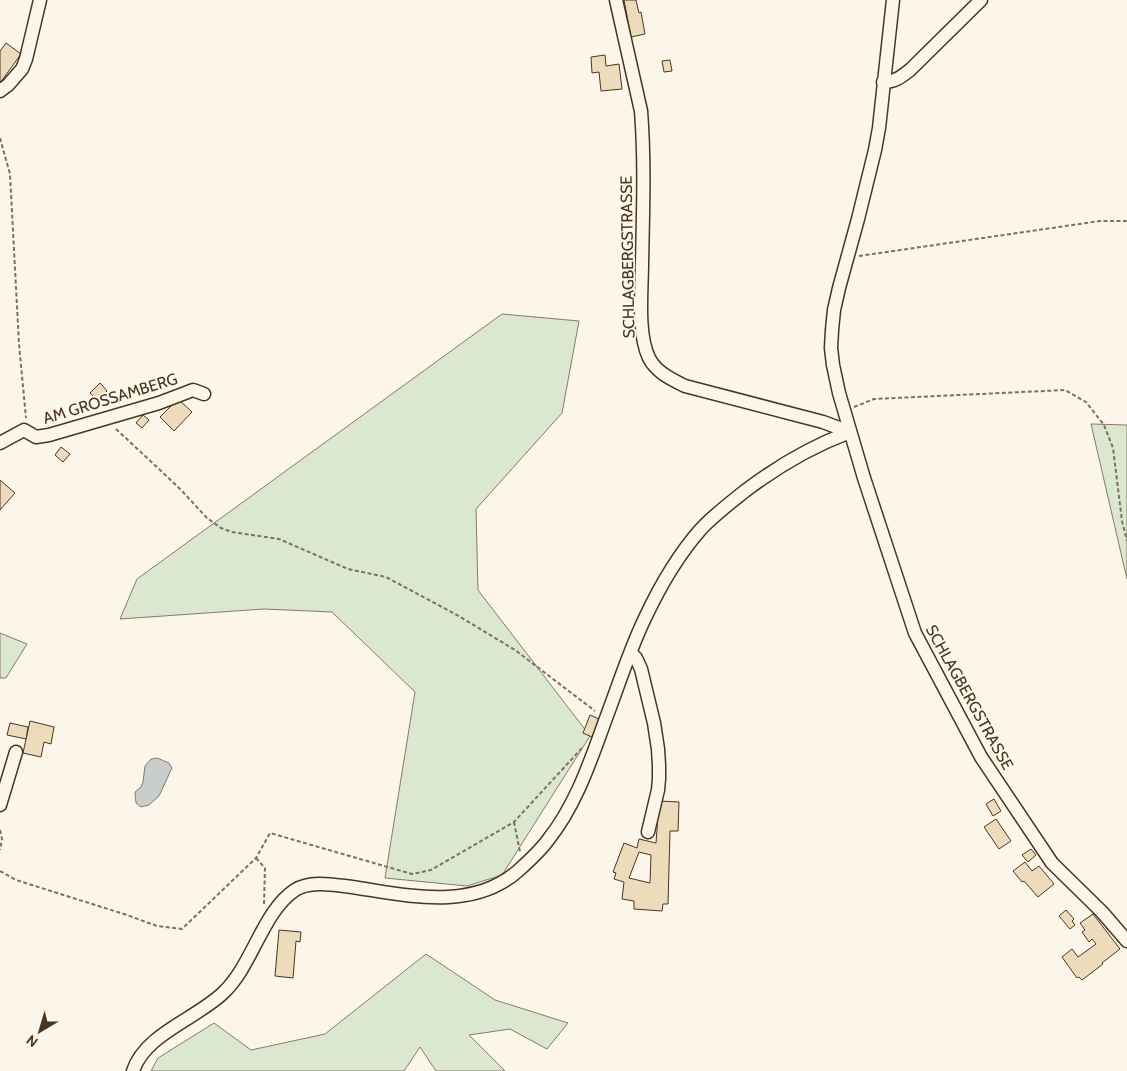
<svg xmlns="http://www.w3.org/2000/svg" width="1127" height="1071" font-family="Cabin,sans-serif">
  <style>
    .green { fill: #dce7d0; stroke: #887966 }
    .water { fill: #c9cecd; stroke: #887966 }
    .building { fill: #ecdcbc; stroke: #4a3520; fill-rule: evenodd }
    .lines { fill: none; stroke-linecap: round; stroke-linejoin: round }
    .minor-casing { stroke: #4a3520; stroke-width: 15 }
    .path { stroke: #7f6f5c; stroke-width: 2; stroke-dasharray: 4 2.5; stroke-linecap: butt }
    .minor { stroke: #fbf6e9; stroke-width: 12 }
    .labels { text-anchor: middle; stroke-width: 4; stroke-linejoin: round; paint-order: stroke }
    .street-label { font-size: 16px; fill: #4a3520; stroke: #fbf6e9 }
  </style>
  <rect width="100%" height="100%" fill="#fbf6e9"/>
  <!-- green -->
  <g class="green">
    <polygon points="502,314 579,321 562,413 476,509 478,590 590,736 502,875 467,886 385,878 415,692 332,612 264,609 120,619 137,579"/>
    <polygon points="1091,424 1127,425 1127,579"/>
    <polygon points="0,633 27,644 6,678 0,678"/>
    <polygon points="426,954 495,1000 568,1023 547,1049 510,1029 469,1035 505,1071 436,1071 420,1047 404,1071 151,1071 158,1058 214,1023 251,1050 325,1034"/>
  </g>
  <!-- water -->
  <polygon class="water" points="157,758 169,763 172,768 159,796 149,805 141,807 136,803 135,792 141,787 143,782 145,766 151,759"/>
  <!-- building -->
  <g class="building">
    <polygon points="624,0 636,0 639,13 641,12 645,34 631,37"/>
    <polygon points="6,43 21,54 0,83 0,51"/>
    <polygon points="605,55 606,66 619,64 622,89 601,91 599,72 592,73 591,57"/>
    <polygon points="670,60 672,71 664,72 662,61"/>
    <polygon points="100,383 107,391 97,400 90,393"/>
    <polygon points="178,399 192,412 174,431 160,417"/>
    <polygon points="143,415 149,420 142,428 136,423"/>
    <polygon points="61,447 70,454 63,462 55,455"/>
    <polygon points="0,480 15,493 0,510"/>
    <polygon points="590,715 599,719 592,737 583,733"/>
    <polygon points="30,721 54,727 51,744 44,742 41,757 23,753"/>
    <polygon points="10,723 28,727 26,739 7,735"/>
    <polygon points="994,799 1001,811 993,816 986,804"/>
    <path d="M 659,801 L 679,802 L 678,831 L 670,831 L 668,904 L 663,904 L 662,911 L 634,909 L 634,901 L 622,899 L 624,882 L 614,879 L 616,873 L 613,872 L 624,843 L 637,848 L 639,839 L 656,843 ZM 639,852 L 651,855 L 650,883 L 629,878 Z"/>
    <polygon points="996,819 1011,841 999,849 984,827"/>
    <polygon points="1031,849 1036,855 1028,862 1022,855"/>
    <polygon points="1025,862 1032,871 1039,866 1054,884 1038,897 1024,881 1022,882 1013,871"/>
    <polygon points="1066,910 1074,919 1072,921 1075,925 1070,929 1059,916"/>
    <polygon points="1093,914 1120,949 1102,963 1103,964 1082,980 1079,977 1077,978 1062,957 1072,949 1078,957 1096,944 1092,939 1089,942 1082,932 1085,930 1080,923"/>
    <polygon points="279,930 301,932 300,942 296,941 293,978 275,976"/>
  </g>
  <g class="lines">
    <defs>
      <g id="minor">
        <path d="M 616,0 L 641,111 C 645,161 643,213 642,263 C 642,291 637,333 649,358 C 656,372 671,379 685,386 L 823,422 L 850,432"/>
        <polyline points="893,0 879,128 875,150 858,219 839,288 834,310 832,330 831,348 833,365 839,393 864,478 915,633 981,757 1052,863 1102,912 1127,941"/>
        <path d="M 883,82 C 895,82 901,77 910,70 L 981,0"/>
        <polyline points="0,91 8,85 22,69 26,59 40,0"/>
        <polyline points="0,443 24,430 36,437 49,435 159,403 193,390 204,394"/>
        <polyline points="631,653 636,658 641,669 654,723 658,749 659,765 659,779 658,790 648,832"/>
        <polyline points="0,805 16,752"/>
        <path d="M 133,1071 C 145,1034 196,1019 223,993 C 253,965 262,912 295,890 C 311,880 334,885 352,887 C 406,895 473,912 519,870 C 529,861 540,851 548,840 C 576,805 590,762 605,721 C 618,687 629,651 645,618 C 660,586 678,555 701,529 C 714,515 730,503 745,491 C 778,466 812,446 850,432"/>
      </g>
    </defs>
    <!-- minor casing -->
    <use href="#minor" class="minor-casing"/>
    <!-- path -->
    <g class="path">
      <polyline points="0,138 10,174 19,344 26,418"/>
      <polyline points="859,256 1100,221 1127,221"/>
      <polyline points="854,407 874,399 1065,390 1086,402 1104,425 1113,448 1122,521 1127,541"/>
      <polyline points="116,429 159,469 182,491 207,518 221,528 232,532 279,539 348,569 386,577 457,615 515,650 595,711"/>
      <polyline points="514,822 520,852"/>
      <polyline points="0,830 2,839 0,850"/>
      <polyline points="256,858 265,868 264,904"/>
      <polyline points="0,871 16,880 127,915 157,926 182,929 256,858 270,833 412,874 431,870 514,822 582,748"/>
    </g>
    <!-- minor -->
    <use href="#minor" class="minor"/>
  </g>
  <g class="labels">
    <!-- street labels -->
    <g class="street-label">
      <text transform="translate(627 257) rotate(-91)" y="6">SCHLAGBERGSTRASSE</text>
      <text transform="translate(110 398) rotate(-17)" y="6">AM GROSSAMBERG</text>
      <text transform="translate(970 697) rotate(61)" y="6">SCHLAGBERGSTRASSE</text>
    </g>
  </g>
  <!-- north arrow -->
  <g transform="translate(40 1031) rotate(218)" stroke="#fbf6e9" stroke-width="4" paint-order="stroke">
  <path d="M0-4L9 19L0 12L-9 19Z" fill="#4a3520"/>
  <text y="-8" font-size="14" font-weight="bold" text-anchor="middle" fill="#4a3520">N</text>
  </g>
</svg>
